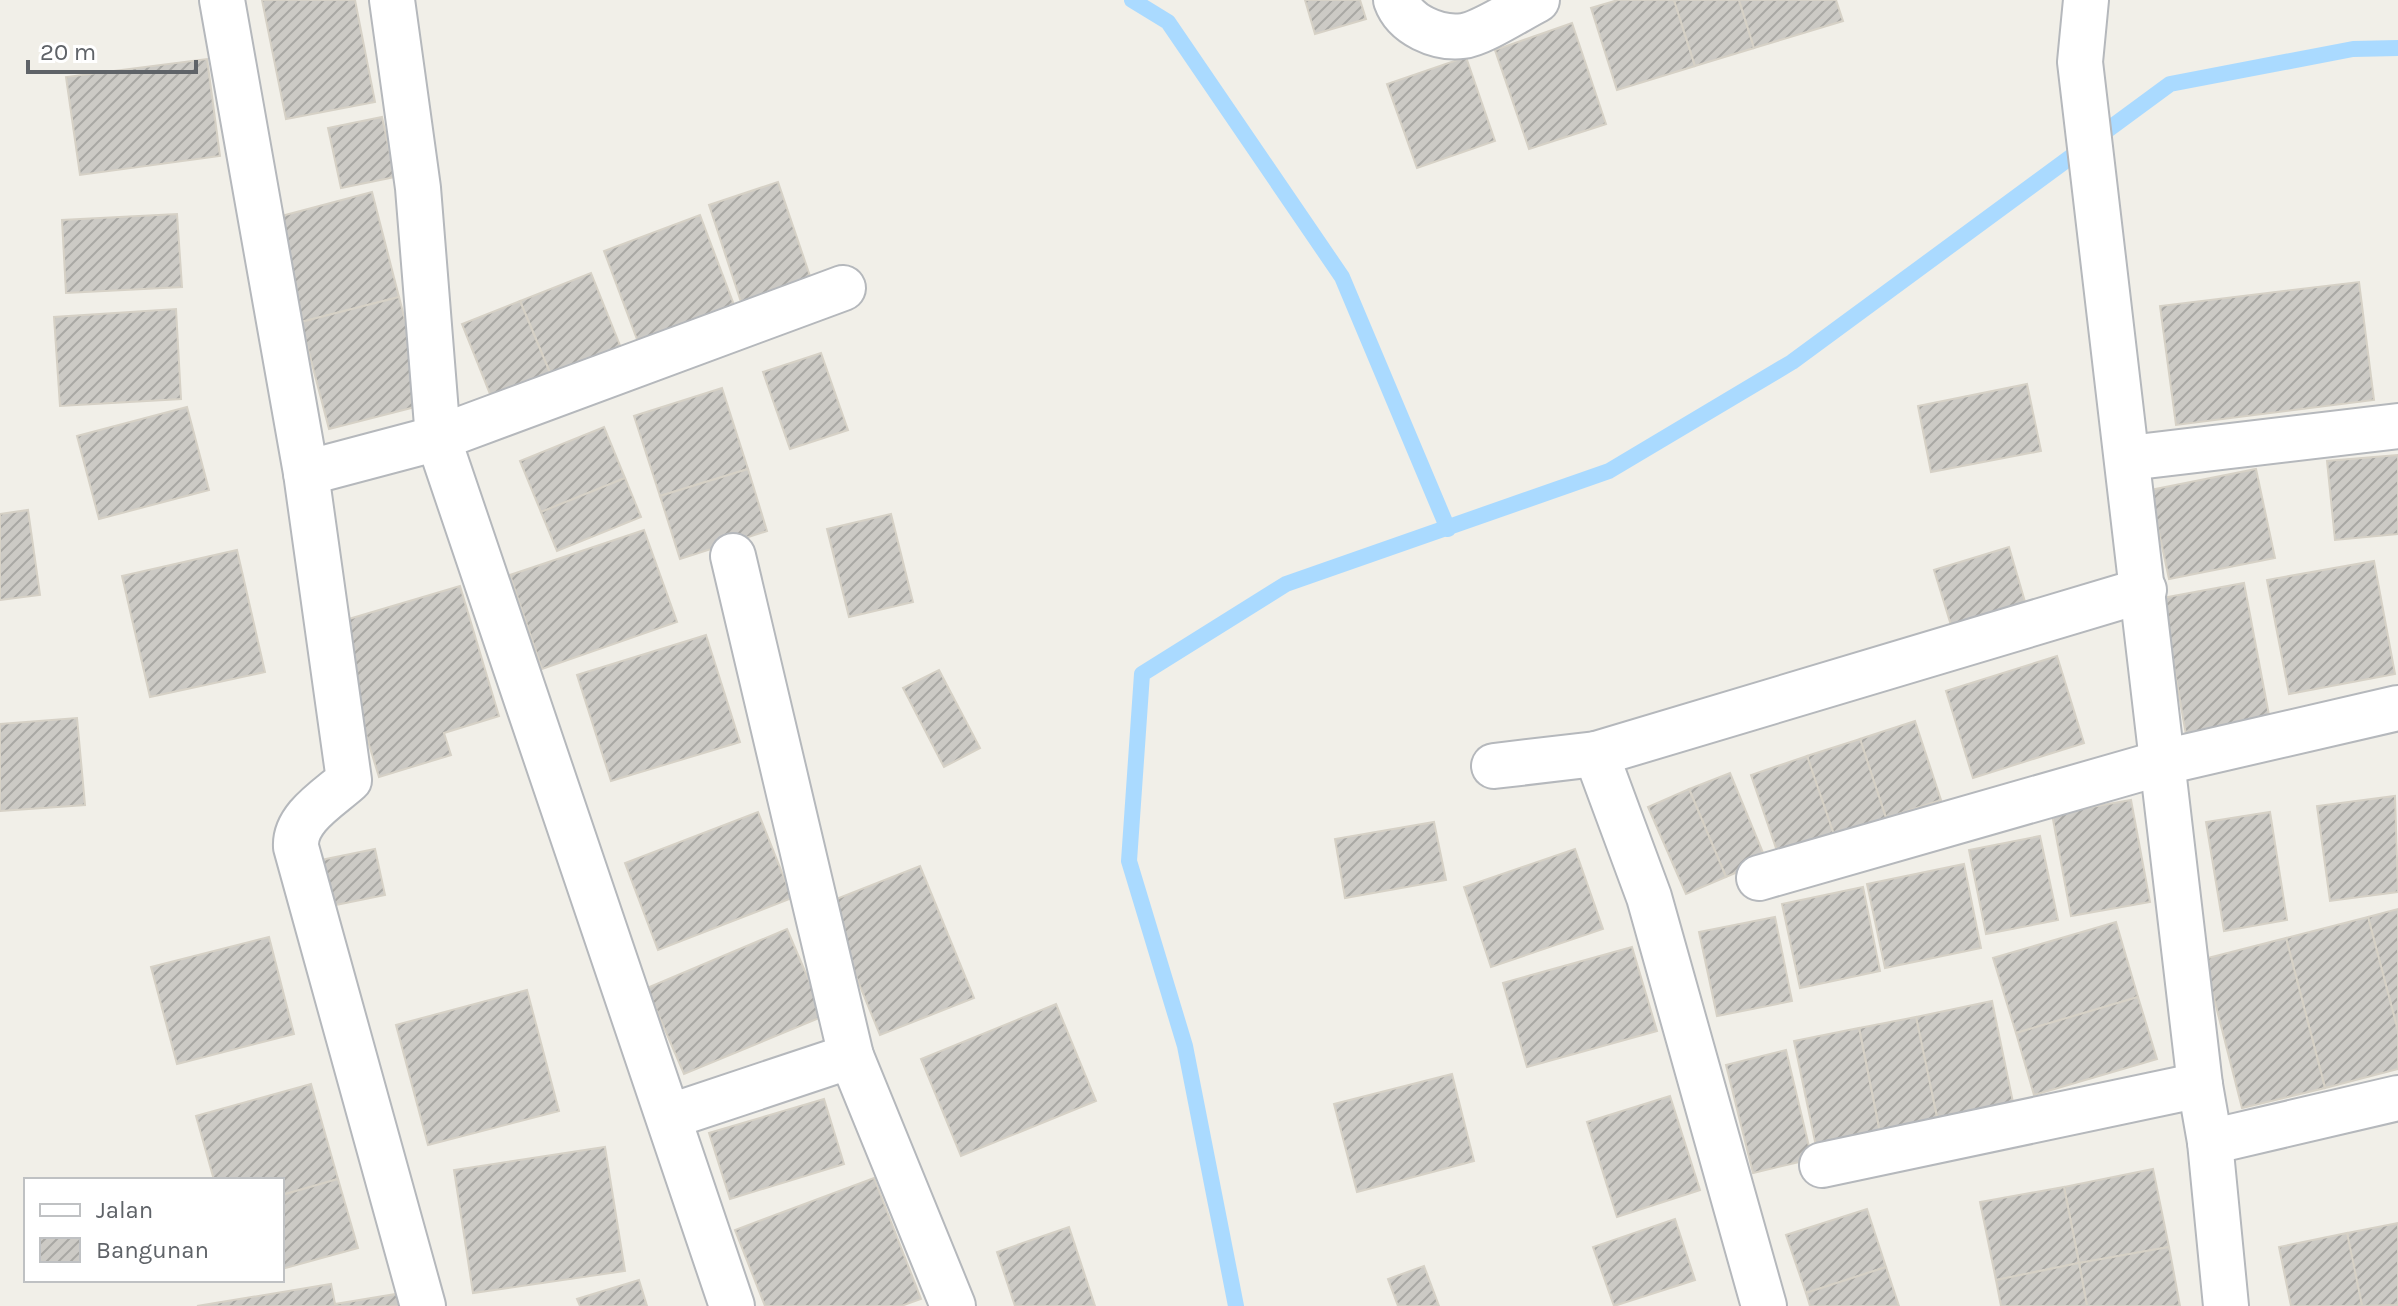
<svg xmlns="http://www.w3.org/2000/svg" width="2398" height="1306" font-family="Karla,sans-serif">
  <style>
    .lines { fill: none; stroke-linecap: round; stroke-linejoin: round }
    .stream { stroke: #aadaff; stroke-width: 16 }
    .building { fill: url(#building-hatch); stroke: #d6d1c6; stroke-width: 2 }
    .street-casing { stroke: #b5b8bc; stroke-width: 48 }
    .street { stroke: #fff; stroke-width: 44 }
  </style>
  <defs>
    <pattern id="building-hatch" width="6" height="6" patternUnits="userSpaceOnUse" patternTransform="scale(2)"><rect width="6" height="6" fill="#cccac5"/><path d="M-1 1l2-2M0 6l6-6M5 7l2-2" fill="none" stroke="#a9a8a4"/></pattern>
  </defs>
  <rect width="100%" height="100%" fill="#f1efe8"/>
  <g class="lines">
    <!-- stream -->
    <g class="stream">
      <polyline points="1132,0 1168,22 1342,277 1448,529"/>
      <polyline points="1236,1306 1185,1046 1129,861 1142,674 1286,584 1609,471 1792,362 2170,84 2353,49 2398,48"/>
    </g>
  </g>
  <!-- building -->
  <g class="building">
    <polygon points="262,0 355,0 375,102 286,119"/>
    <polygon points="1305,0 1360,0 1366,19 1315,34"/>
    <polygon points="1618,0 1674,0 1695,66 1617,90 1591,8"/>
    <polygon points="1674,0 1739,0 1754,48 1695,66"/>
    <polygon points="1739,0 1836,0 1843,21 1754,48"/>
    <polygon points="1572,23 1606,124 1529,149 1495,50"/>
    <polygon points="1466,57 1495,141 1417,168 1387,84"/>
    <polygon points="207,59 220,156 80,175 66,77"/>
    <polygon points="382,117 395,177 341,188 328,128"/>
    <polygon points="778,182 811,279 741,302 709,205"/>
    <polygon points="372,192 399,297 301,322 274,218"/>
    <polygon points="177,214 182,287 66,293 62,220"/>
    <polygon points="700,215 734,305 638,342 604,251"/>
    <polygon points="591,273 623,353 553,380 520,301"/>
    <polygon points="2359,282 2374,400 2176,425 2160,306"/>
    <polygon points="399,297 427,404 329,429 301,322"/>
    <polygon points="520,301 553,380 494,404 462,324"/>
    <polygon points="176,309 181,399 60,406 54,317"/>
    <polygon points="821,353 848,430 790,449 763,372"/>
    <polygon points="2027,384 2041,451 1931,472 1918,406"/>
    <polygon points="722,388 748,469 660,496 634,416"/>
    <polygon points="187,407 209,490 99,519 77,436"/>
    <polygon points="604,427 625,478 541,512 520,461"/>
    <polygon points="2398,455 2398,534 2335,540 2327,461"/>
    <polygon points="748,469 767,531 680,559 660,496"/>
    <polygon points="2256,469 2275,558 2169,579 2150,490"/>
    <polygon points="625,478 641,517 557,551 541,512"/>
    <polygon points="28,510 40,595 0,600 0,514"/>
    <polygon points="891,514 913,602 849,617 827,529"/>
    <polygon points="644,530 677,622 542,669 510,575"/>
    <polygon points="2009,547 2028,612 1954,635 1934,570"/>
    <polygon points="237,550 265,672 150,697 122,576"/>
    <polygon points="2374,561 2395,674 2289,694 2267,580"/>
    <polygon points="2244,583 2272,731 2188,746 2162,598"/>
    <polygon points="460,586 499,716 444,733 451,755 379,777 332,624"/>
    <polygon points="706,635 740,742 611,781 577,675"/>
    <polygon points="2057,656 2084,743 1973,778 1946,691"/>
    <polygon points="939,670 980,748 944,767 903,688"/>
    <polygon points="77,718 85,805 0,811 0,724"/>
    <polygon points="1915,721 1941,800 1886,818 1860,739"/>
    <polygon points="1860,739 1886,818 1834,835 1807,756"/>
    <polygon points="1807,756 1834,835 1778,854 1751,775"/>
    <polygon points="1730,773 1766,860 1726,877 1689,789"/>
    <polygon points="1689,789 1726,877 1686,894 1648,807"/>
    <polygon points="2395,796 2398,892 2330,901 2317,806"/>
    <polygon points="2131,800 2150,902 2071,916 2052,814"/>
    <polygon points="758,812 792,898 658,950 625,863"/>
    <polygon points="2270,812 2287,920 2224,931 2206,822"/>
    <polygon points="1434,822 1446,880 1345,898 1335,839"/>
    <polygon points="2040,836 2058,920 1986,934 1969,850"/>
    <polygon points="375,849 385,895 316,909 306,863"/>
    <polygon points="1575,849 1603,929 1491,967 1464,887"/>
    <polygon points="1964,864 1981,948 1885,968 1867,884"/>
    <polygon points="920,866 974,998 880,1035 826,903"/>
    <polygon points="1863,887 1880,971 1800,988 1782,904"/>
    <polygon points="2398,909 2398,1031 2368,917"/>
    <polygon points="1775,917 1792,1001 1717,1016 1699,932"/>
    <polygon points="2368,917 2398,1031 2398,1069 2325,1088 2286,938"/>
    <polygon points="2116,922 2138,997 2016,1033 1993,958"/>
    <polygon points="787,929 824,1016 684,1074 647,988"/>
    <polygon points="269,937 294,1034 177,1064 151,967"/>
    <polygon points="2286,938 2325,1088 2242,1108 2204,959"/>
    <polygon points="1632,947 1657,1031 1527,1067 1503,983"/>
    <polygon points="527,990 559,1111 428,1145 396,1025"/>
    <polygon points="2138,997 2157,1059 2034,1095 2016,1033"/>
    <polygon points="1992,1001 2015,1112 1939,1127 1916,1017"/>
    <polygon points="1056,1004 1096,1101 961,1156 921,1059"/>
    <polygon points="1916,1017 1939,1127 1881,1138 1859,1028"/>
    <polygon points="1859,1028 1881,1138 1817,1151 1794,1041"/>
    <polygon points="1786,1050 1812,1159 1753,1173 1726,1065"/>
    <polygon points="1452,1074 1474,1161 1357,1192 1334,1104"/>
    <polygon points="311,1084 338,1179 282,1195 282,1180 214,1180 196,1116"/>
    <polygon points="1670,1096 1700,1190 1617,1217 1587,1122"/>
    <polygon points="824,1099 844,1164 730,1199 709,1133"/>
    <polygon points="605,1147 625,1271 473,1293 454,1170"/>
    <polygon points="2153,1169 2169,1247 2079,1263 2064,1187"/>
    <polygon points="874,1178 921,1299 901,1306 765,1306 735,1230"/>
    <polygon points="338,1179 358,1248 282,1269 282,1195"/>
    <polygon points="2064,1187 2079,1263 1996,1280 1980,1202"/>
    <polygon points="1867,1209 1886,1267 1806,1293 1786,1235"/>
    <polygon points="1675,1219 1695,1280 1614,1306 1593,1247"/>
    <polygon points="2398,1223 2398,1305 2362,1306 2347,1233"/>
    <polygon points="1069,1227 1095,1306 1015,1306 997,1252"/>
    <polygon points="2347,1233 2362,1306 2291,1306 2279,1247"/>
    <polygon points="2169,1247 2180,1306 2087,1306 2079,1263"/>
    <polygon points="2079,1263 2087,1306 2001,1306 1996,1280"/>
    <polygon points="1424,1266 1439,1306 1398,1306 1388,1279"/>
    <polygon points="1886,1267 1899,1306 1810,1306 1806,1293"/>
    <polygon points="639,1280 647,1306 580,1306 577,1299"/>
    <polygon points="331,1284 335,1304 402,1293 404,1306 197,1306"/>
  </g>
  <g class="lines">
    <defs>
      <g id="street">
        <path d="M 222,0 L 306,473 L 349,780 C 329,798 294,818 296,847 L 423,1306"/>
        <polyline points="392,0 418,188 438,438 732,1306"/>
        <path d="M 1396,0 C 1405,25 1437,39 1463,36 C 1481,34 1519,9 1537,0"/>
        <polyline points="2086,0 2080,62 2200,1085 2210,1142 2226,1306"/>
        <polyline points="2129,458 2398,426"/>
        <polyline points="306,473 438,438 843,288"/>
        <polyline points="733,556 851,1056"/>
        <polyline points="1596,754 1649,897 1764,1306"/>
        <polyline points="1494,766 1596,754 2144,590"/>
        <polyline points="1759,878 2164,762 2398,708"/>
        <polyline points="671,1116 851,1056 953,1306"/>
        <polyline points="2210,1142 2398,1098"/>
        <polyline points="1822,1165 2200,1085"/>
      </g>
    </defs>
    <!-- street casing -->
    <use href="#street" class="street-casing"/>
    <!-- street -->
    <use href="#street" class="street"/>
  </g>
  <!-- legend -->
  <rect x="24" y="1178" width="260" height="104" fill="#ffffff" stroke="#bfc1c3" stroke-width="2"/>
  <rect x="40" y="1204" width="40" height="12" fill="#ffffff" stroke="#bfc1c3" stroke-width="2"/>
  <text x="96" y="1218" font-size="24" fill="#5f6368">Jalan</text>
  <rect x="40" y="1238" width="40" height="24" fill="url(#building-hatch)" stroke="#bfc1c3" stroke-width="2"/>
  <text x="96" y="1258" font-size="24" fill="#5f6368">Bangunan</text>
  <!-- scale -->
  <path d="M28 60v12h168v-12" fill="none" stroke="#5f6368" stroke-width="4"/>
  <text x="40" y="60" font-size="24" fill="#5f6368" stroke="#ffffff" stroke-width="6" paint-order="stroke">20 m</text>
</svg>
